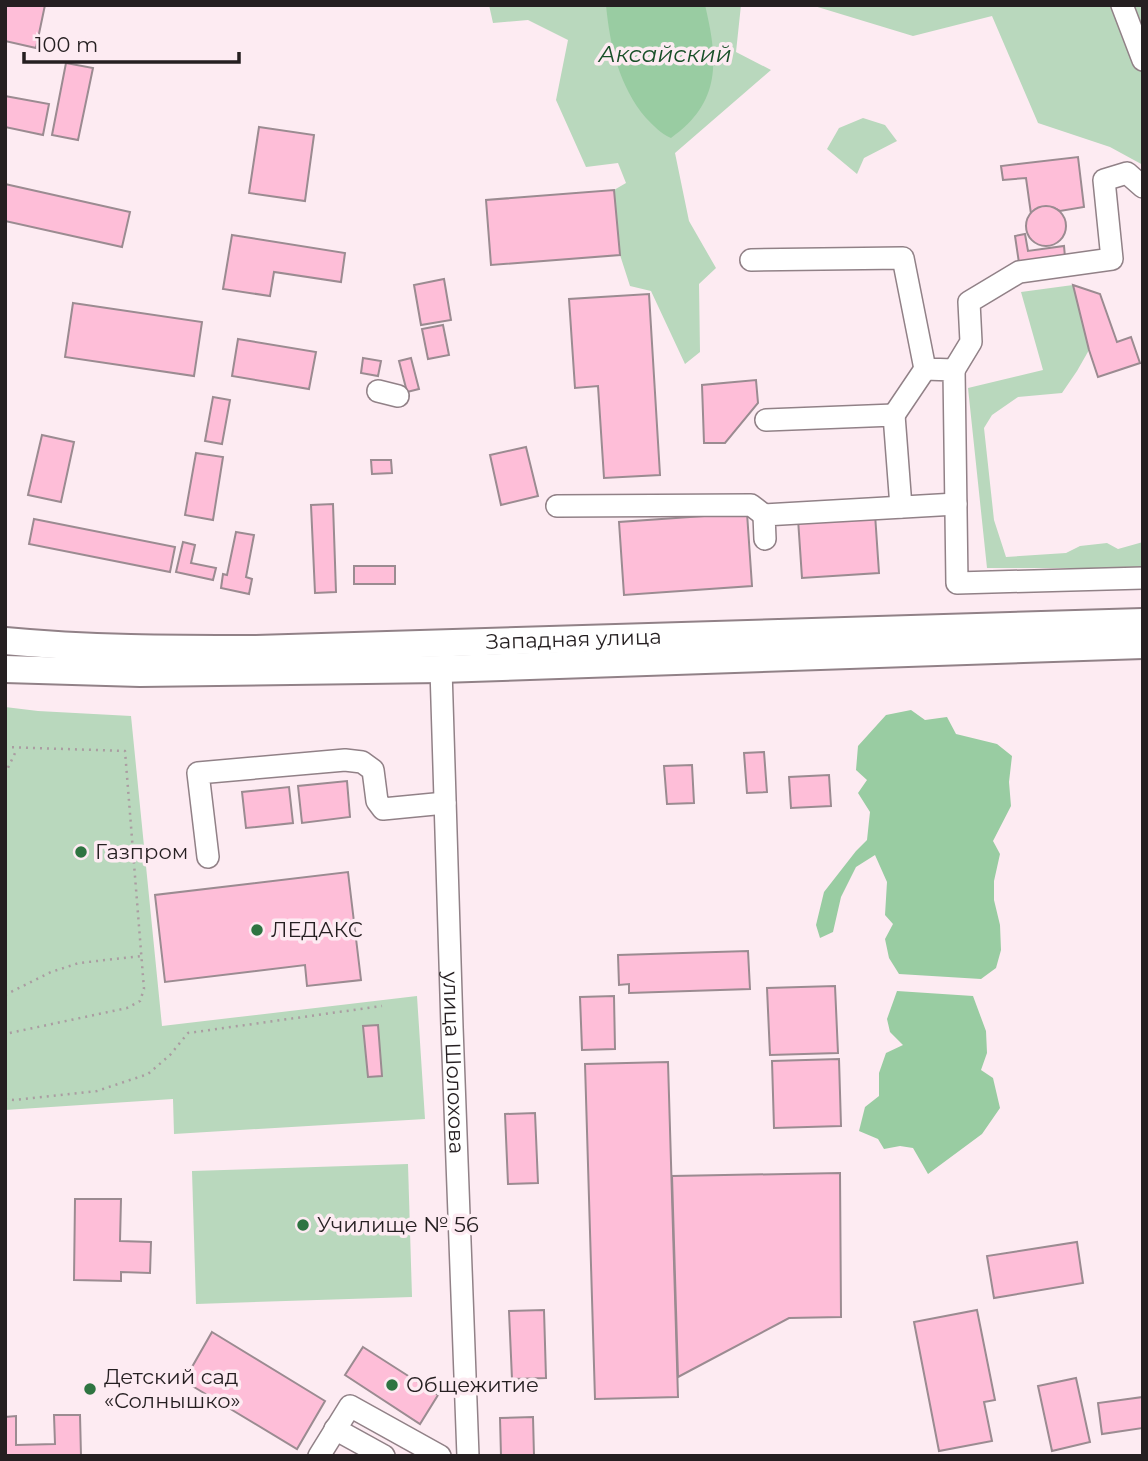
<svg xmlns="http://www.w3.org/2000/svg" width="1148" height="1461" font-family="Montserrat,sans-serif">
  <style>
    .green { fill: #b9d8bd }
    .water { fill: #99cca2 }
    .building { fill: #febed8; stroke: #9b8b91; stroke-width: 2 }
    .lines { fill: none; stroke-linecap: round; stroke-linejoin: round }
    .minor-casing { stroke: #918187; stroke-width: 24 }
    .major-casing { stroke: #918187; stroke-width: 30 }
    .path { stroke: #aa9ca1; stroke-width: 2.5; stroke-dasharray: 2 5; stroke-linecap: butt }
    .minor { stroke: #fff; stroke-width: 21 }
    .major { stroke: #fff; stroke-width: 26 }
    .poi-dot { fill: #2e7441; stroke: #fdebf2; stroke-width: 2.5 }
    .labels { text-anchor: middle; stroke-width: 7; stroke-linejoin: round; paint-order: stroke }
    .street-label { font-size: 21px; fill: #251f21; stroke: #fdebf2 }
    .poi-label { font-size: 21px; fill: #251f21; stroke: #fdebf2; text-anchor: start }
    .water-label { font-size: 23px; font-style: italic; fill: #184f28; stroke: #fdebf2 }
  </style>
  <rect width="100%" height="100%" fill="#fdebf2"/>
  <!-- green -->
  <g class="green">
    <polygon points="489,5 741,5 736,52 771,70 675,153 689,221 716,268 699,284 700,352 685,364 651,291 630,286 620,255 614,190 626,183 618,163 586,167 556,100 568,40 528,20 493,23"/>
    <polygon points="811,5 1143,5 1143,165 1110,147 1038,123 992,16 913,36"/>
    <polygon points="863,118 885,125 897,141 864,158 857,174 827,149 839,128"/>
    <polygon points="1073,285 1089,350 1077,371 1062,393 1018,397 992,415 984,428 994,520 1006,557 1066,553 1080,546 1107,543 1118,549 1143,542 1143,568 987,568 968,388 1043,370 1021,292"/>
    <polygon points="5,707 38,711 131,716 162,1026 417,996 425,1119 174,1134 173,1099 5,1110"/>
    <polygon points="408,1164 412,1297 196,1304 192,1171"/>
  </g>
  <!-- water -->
  <g class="water">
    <path d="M 606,5 L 705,5 C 718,60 722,102 671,138 C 661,134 654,126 646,118 C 619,86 610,46 606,5 Z"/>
    <polygon points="911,710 925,720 947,717 956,734 997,744 1012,756 1009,782 1011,806 993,841 1000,854 994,881 994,900 1000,925 1001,950 996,968 981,979 899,974 889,958 885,939 893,924 885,915 887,882 875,855 856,867 841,897 833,932 820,938 816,925 824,892 856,851 867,840 870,812 858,793 867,780 856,770 858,746 886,715"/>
    <polygon points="897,991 973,996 986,1031 987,1053 981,1070 993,1078 1000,1108 982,1134 928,1174 913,1148 900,1146 884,1149 878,1139 859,1131 865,1107 879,1096 879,1073 886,1053 903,1045 890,1032 887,1019"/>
  </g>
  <!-- building -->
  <g class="building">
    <polygon points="5,5 45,5 36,48 5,41"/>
    <polygon points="66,63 93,68 78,140 52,135"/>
    <polygon points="5,96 49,104 43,135 5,127"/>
    <polygon points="259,127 314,135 305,201 249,193"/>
    <polygon points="1078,157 1084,207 1060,211 1054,208 1041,207 1031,214 1026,178 1003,180 1001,166"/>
    <polygon points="5,184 130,212 122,247 5,221"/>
    <polygon points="614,190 620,255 491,265 486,200"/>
    <circle cx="1046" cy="226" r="20"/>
    <polygon points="1025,234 1028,251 1064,246 1065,257 1019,263 1015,236"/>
    <polygon points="232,235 345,253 341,282 274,272 270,296 223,289"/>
    <polygon points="444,279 451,320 421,325 414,285"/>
    <polygon points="1073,285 1100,294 1117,342 1131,337 1140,363 1098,377 1089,350"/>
    <polygon points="649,294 660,475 604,478 598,386 575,388 569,299"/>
    <polygon points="73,303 202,322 194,376 65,357"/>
    <polygon points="443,325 449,355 428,359 422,329"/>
    <polygon points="238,339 316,352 309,389 232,376"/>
    <polygon points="363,358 381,361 378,376 361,373"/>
    <polygon points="411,358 419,389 407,392 399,361"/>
    <polygon points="756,380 758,403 725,443 704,443 702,385"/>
    <polygon points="213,397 230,400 222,444 205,441"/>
    <polygon points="42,435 74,442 61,502 28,495"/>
    <polygon points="526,447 538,496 501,505 490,455"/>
    <polygon points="196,453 223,457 213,520 185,515"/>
    <polygon points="371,460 391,460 392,473 372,474"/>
    <polygon points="333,504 336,592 315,593 311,505"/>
    <polygon points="747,513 752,586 624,595 619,522"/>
    <polygon points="875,514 879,573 802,578 798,519"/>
    <polygon points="34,519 175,547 170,572 29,544"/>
    <polygon points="236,532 254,535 246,577 252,579 249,594 221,588 223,574 227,575"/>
    <polygon points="183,542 195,545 191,563 216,568 213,580 176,572"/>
    <rect x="354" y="566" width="41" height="18"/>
    <polygon points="764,752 767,792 747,793 744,753"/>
    <polygon points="692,765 694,803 667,804 664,766"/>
    <polygon points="829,775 831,806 791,808 789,777"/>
    <polygon points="347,781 350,817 302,823 298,786"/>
    <polygon points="289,787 293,823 246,828 242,792"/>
    <polygon points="348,872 361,980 307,986 305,965 165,982 155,895"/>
    <polygon points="748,951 750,989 629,993 629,984 619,985 618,955"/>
    <polygon points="835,986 838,1053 770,1055 767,988"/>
    <polygon points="614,996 615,1049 582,1050 580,997"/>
    <polygon points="378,1025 382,1076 368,1077 363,1026"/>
    <polygon points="839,1059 841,1126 774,1128 772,1061"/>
    <polygon points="668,1062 678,1397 595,1399 585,1064"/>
    <polygon points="535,1113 538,1183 508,1184 505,1114"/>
    <polygon points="840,1173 841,1317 789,1318 678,1377 672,1176"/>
    <polygon points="75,1199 121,1199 120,1241 151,1242 150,1273 121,1272 121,1281 74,1280"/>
    <polygon points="1077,1242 1083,1283 994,1298 987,1256"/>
    <polygon points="544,1310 546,1378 512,1379 509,1311"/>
    <polygon points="977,1310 995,1400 984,1402 992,1441 939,1451 914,1322"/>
    <polygon points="212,1332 325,1401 297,1449 184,1381"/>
    <polygon points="363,1347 438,1395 420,1424 345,1375"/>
    <polygon points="1076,1378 1090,1442 1052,1451 1038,1386"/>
    <polygon points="1143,1397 1143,1428 1102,1434 1098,1403"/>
    <polygon points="54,1415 80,1415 81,1456 5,1456 5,1417 16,1416 16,1445 55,1444"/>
    <polygon points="533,1417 534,1456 501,1456 500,1418"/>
  </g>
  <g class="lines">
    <defs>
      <g id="minor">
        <polyline points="1122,5 1143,60"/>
        <polyline points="751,260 903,258 925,369 954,370 957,583 1143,578"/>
        <polyline points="954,370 971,342 969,302 1019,272 1112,259 1104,180 1127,173 1143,187"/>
        <polyline points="378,391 398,396"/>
        <polyline points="894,415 925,369"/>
        <polyline points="766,420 894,415 901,507"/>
        <polyline points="557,506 751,505 764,515"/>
        <polyline points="765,539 764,515 956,504"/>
        <path id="s1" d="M 441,669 L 452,1027 L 468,1456"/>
        <polyline points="208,857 198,773 345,760 362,762 373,770 377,801 383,809 445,803"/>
        <polyline points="335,1429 384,1456"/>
        <polyline points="319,1456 350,1406 440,1456"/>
      </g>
      <g id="major">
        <path id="s2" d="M 5,641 C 89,649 172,649 256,649 L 1143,622"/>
        <polyline points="5,669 140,673 441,669 1143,645"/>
      </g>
    </defs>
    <!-- minor casing -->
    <use href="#minor" class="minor-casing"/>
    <!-- major casing -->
    <use href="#major" class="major-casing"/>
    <!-- path -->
    <g class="path">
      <polyline points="5,747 125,751 144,989 140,1001 127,1008 5,1034"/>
      <polyline points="5,774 17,749"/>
      <polyline points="5,995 51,972 79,963 142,956"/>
      <polyline points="5,1099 15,1100 97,1091 148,1074 170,1055 188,1033 382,1006"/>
    </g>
    <!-- minor -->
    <use href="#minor" class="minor"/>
    <!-- major -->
    <use href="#major" class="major"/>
  </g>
  <!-- markers -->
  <g class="poi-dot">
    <circle cx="81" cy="852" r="7"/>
    <circle cx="257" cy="930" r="7"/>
    <circle cx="303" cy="1225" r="7"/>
    <circle cx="392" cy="1385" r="7"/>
    <circle cx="90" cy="1389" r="7"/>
  </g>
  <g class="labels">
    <!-- street labels -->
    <g class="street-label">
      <text dy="7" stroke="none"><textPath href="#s2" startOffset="569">Западная улица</textPath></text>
      <text dy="7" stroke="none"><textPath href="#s1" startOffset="394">улица Шолохова</textPath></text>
    </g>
    <!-- poi labels -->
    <g class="poi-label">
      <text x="95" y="859">Газпром</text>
      <text x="271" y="937">ЛЕДАКС</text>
      <text x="317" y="1232">Училище № 56</text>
      <text x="104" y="1384">Детский сад<tspan x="104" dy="24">«Солнышко»</tspan></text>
      <text x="406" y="1392">Общежитие</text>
    </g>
    <!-- water labels -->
    <g class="water-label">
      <text x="665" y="62">Аксайский</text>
    </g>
  </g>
  <!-- border -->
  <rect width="1148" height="1461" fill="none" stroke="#251f21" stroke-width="14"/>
  <!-- scale -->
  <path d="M24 52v10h215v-10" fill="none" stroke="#251f21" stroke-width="3.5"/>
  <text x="35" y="52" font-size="21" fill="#251f21" stroke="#fdebf2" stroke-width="5" paint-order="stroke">100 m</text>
</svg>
